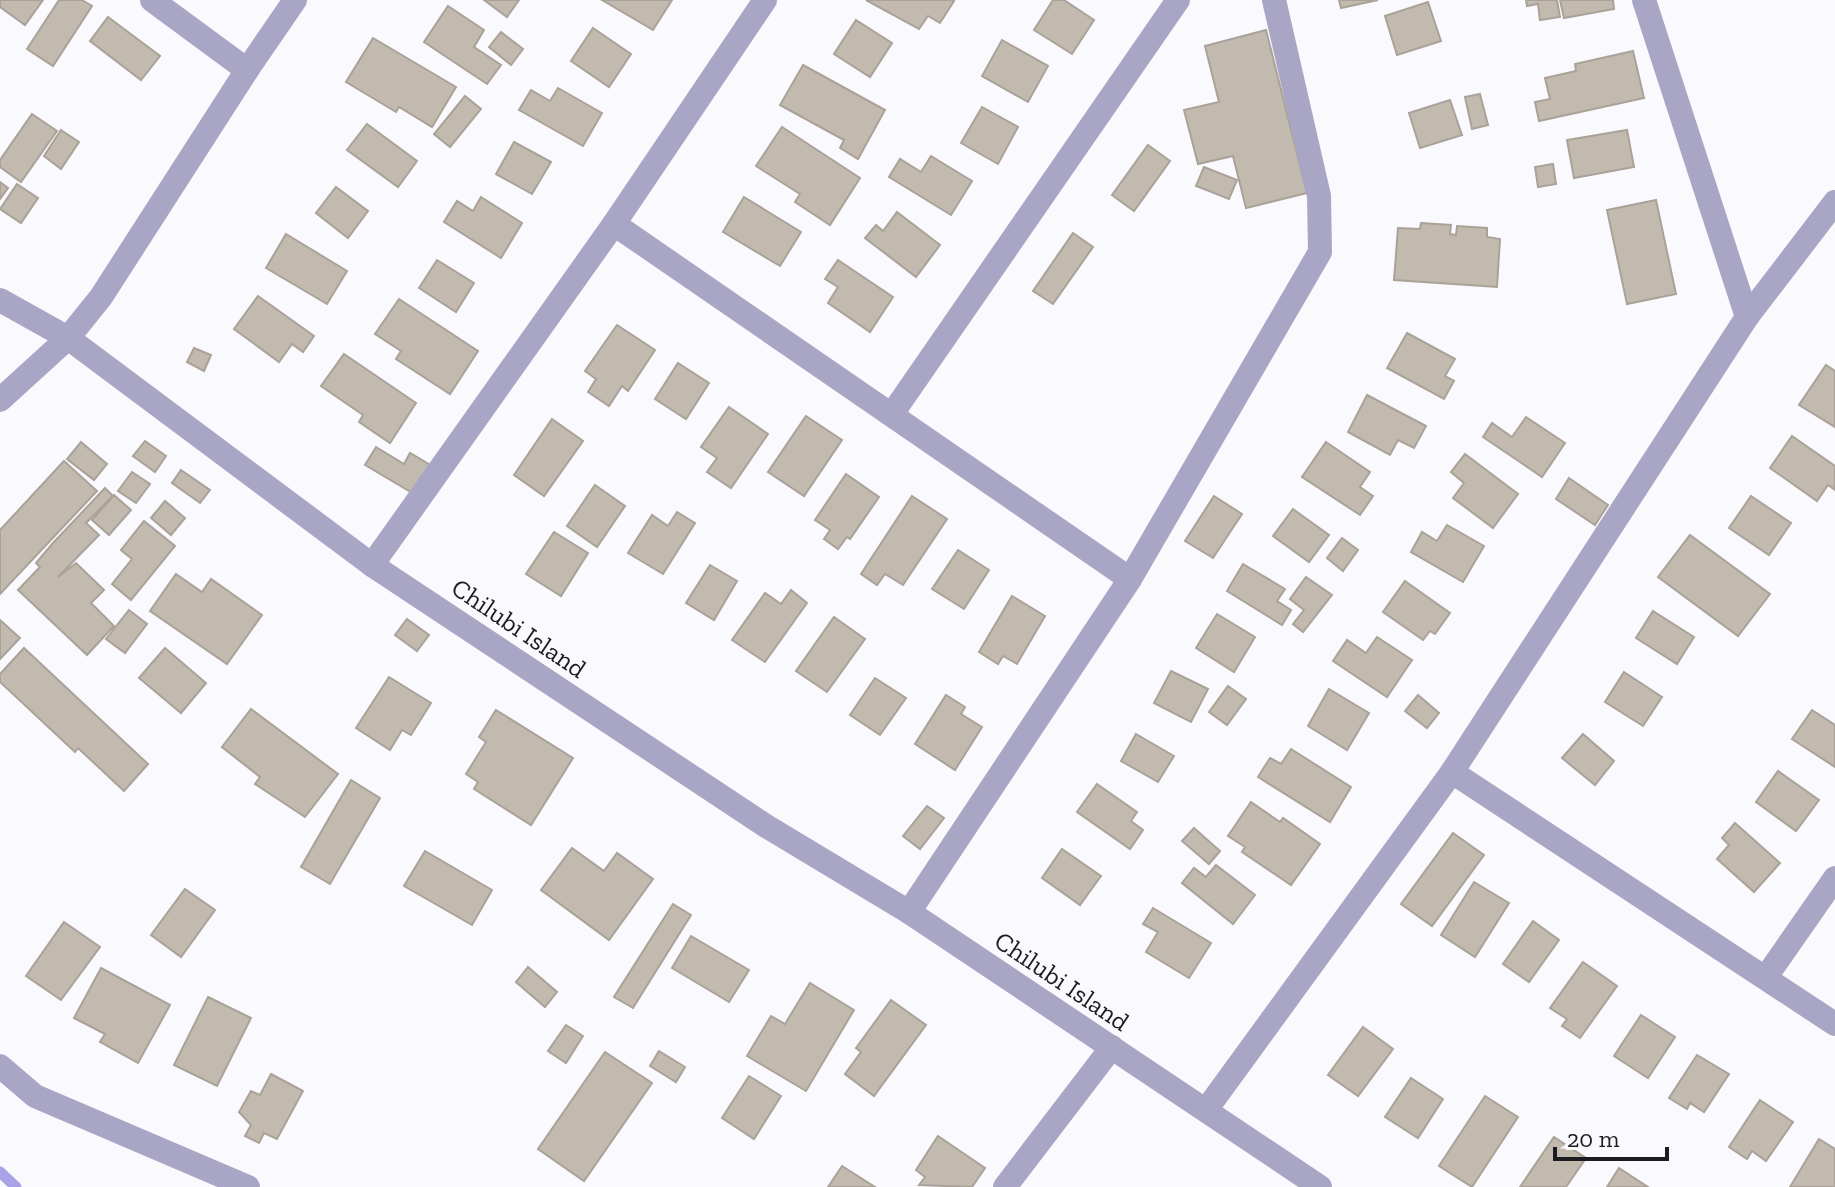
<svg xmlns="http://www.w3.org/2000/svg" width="1835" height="1187" font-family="'Zilla Slab',serif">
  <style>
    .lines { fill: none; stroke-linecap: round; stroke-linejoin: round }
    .stream { stroke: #aaa2e6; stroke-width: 11 }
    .building { fill: #c2baaf; stroke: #aaa298; stroke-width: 2 }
    .minor { stroke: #a9a6c5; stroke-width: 24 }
    .labels { text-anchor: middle; stroke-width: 8; stroke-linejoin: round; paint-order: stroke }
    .street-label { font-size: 26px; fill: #1c1c20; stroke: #f9f9fe }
  </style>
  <rect width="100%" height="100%" fill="#f9f9fe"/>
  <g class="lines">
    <!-- stream -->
    <polyline class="stream" points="0,1172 16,1187"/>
  </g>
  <!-- building -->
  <g class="building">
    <polygon points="0,0 43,0 25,25 0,7"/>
    <polygon points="59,0 82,0 92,6 53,66 27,49"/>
    <polygon points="484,0 519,0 507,17"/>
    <polygon points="602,0 672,0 653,30"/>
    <polygon points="866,0 951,0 954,1 940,23 928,16 919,29"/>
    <polygon points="1053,0 1064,0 1094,20 1072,54 1034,30"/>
    <polygon points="1339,0 1378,0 1341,8"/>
    <polygon points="1526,0 1557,0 1560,17 1540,20 1538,4 1527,6"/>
    <polygon points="1560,0 1613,0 1614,9 1564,18"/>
    <polygon points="1428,2 1441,41 1397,55 1385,16"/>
    <polygon points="448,6 484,30 474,47 501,65 487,84 424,42"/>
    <polygon points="108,17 160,56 141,80 90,41"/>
    <polygon points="856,20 892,43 870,77 834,54"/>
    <polygon points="593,28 631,54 609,87 571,61"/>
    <polygon points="1266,30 1307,193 1246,208 1233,156 1198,164 1184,110 1219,102 1205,46"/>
    <polygon points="501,32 523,49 511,65 489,47"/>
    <polygon points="373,38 456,87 432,127 399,107 396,112 346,82"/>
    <polygon points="1002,40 1048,66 1028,102 982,76"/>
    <polygon points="1633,51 1644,98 1539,121 1535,102 1550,99 1545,78 1576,71 1575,64"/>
    <polygon points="803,65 885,110 858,159 840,148 844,140 780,105"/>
    <polygon points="558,88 602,113 583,146 519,110 531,90 550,101"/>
    <polygon points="1480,94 1488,125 1472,129 1465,97"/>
    <polygon points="465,96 481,109 450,147 434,134"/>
    <polygon points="1450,100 1462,135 1420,148 1409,113"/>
    <polygon points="982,107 1018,127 998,164 961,143"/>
    <polygon points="32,114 57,131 21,182 0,167 0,160"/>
    <polygon points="367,124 417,161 398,187 347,150"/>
    <polygon points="782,127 860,178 830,225 795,202 800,194 756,166"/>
    <polygon points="61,130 79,142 61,169 44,156"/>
    <polygon points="1627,130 1634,167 1574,178 1567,140"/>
    <polygon points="514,142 551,162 532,194 496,174"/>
    <polygon points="1148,145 1170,161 1134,211 1112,195"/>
    <polygon points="931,156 972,181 951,215 889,177 900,159 921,172"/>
    <polygon points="1553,164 1556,184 1538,187 1535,167"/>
    <polygon points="1204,167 1237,180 1229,199 1196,186"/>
    <polygon points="0,182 8,188 0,199"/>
    <polygon points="17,184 38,198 21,223 0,209"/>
    <polygon points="336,187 368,211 348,238 316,213"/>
    <polygon points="481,197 522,223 501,258 444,222 457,201 473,211"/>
    <polygon points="744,197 801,232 780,266 723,232"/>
    <polygon points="1656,200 1676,294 1627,304 1607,210"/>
    <polygon points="897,212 940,245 916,277 865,238 876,225 883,231"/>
    <polygon points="1421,223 1451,225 1450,234 1456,235 1457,226 1487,228 1487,237 1500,239 1497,287 1394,280 1398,228 1420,229"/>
    <polygon points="1073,233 1093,247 1053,304 1033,291"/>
    <polygon points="286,234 347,271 327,304 266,268"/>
    <polygon points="437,260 474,283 456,312 419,288"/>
    <polygon points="838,260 893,297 870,332 828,303 838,287 825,279"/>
    <polygon points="258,296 314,336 303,352 292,344 279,362 234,329"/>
    <polygon points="399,299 478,351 450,394 396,359 401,351 375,334"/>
    <polygon points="617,325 655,350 628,391 622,386 609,406 588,392 596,379 585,371"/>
    <polygon points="1407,333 1455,359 1445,376 1454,381 1444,399 1387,368"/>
    <polygon points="194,348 211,355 204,371 187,362"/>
    <polygon points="344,354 416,403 390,443 359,422 363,415 321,386"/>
    <polygon points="678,363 709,383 686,419 655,399"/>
    <polygon points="1826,365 1835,371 1835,427 1799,405"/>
    <polygon points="1367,395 1426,426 1414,448 1398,440 1390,455 1348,432"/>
    <polygon points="729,407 768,434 731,488 707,472 717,458 701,447"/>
    <polygon points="806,416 842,440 804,496 768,472"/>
    <polygon points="1526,417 1565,443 1542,477 1483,437 1492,423 1512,437"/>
    <polygon points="552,419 583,441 544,496 514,475"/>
    <polygon points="1792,436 1835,466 1835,490 1828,485 1817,501 1770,468"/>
    <polygon points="145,441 166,456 155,472 133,456"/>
    <polygon points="81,442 107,464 94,480 67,459"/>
    <polygon points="1326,442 1370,472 1360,487 1373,496 1360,515 1302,477"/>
    <polygon points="376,447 404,464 410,453 432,466 414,494 365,465"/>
    <polygon points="1465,454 1518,494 1493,528 1453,498 1464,483 1451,472"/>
    <polygon points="64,461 97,491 0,594 0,530"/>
    <polygon points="181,470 210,490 200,503 172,483"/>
    <polygon points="132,472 150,484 136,503 118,491"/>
    <polygon points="846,474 879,497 850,539 847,537 838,549 824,539 830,530 815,520"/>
    <polygon points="1569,478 1608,505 1595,525 1556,499"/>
    <polygon points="595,485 625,506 597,547 567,526"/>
    <polygon points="105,488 113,496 86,523 99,535 58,577 76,563 104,590 91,603 114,626 87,655 18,590 40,567 36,563 53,543"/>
    <polygon points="114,495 131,510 109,535 92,520"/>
    <polygon points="912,496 947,519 903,585 885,574 877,585 861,574"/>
    <polygon points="1214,496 1242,514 1213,558 1185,541"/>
    <polygon points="1751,496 1791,523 1769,555 1729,528"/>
    <polygon points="165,501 185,518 171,535 151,518"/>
    <polygon points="1293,509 1329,535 1309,562 1273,536"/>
    <polygon points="677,512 695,523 663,574 628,553 652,515 668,526"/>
    <polygon points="144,521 175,546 131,600 112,584 132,559 121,550"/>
    <polygon points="1447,525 1484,546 1463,582 1411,552 1422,532 1437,541"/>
    <polygon points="554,532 588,553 561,596 526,574"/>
    <polygon points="1690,535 1770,594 1738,636 1658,577"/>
    <polygon points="1342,538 1358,550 1343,571 1327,558"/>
    <polygon points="958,550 989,570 964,609 932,589"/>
    <polygon points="1243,564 1285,589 1277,601 1291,610 1282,625 1227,591"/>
    <polygon points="710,565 737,581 714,620 686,603"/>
    <polygon points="176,574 202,592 211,579 262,615 227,664 150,611"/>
    <polygon points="1306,577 1332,595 1303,632 1293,624 1304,610 1290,599"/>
    <polygon points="1405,581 1450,613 1435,634 1430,631 1423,640 1383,612"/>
    <polygon points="791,590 807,603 765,662 732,640 765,593 781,604"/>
    <polygon points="1012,596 1045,616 1017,664 1003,656 998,664 979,652"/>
    <polygon points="129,610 147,624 125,653 106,639"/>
    <polygon points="1653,611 1694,637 1677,664 1636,638"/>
    <polygon points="1217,614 1255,637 1234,672 1196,648"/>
    <polygon points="834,617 865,639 827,692 796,671"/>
    <polygon points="407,619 429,635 417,651 395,635"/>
    <polygon points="0,620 20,638 0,659"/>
    <polygon points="1377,637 1412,660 1387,697 1333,661 1347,640 1366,653"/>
    <polygon points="24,648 148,764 124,791 78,748 75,752 0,682 0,674"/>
    <polygon points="165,648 206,683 181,713 139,678"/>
    <polygon points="1171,671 1208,689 1191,722 1154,703"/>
    <polygon points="1624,672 1662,697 1643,726 1605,702"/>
    <polygon points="389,677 431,703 411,735 402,730 390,750 356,728"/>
    <polygon points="875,678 906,698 880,735 850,715"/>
    <polygon points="1228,686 1246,699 1227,725 1209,712"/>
    <polygon points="1329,689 1369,713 1347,750 1308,726"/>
    <polygon points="946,695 965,707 961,714 982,727 955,770 915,744"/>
    <polygon points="1418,695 1439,713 1427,728 1405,711"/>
    <polygon points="251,709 338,774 305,817 255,784 260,777 222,747"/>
    <polygon points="496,710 573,758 531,825 474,789 478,782 466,774 486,742 479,737"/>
    <polygon points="1812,710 1835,725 1835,767 1792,739"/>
    <polygon points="1136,734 1174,756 1158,782 1121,761"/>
    <polygon points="1583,734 1614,761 1595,785 1562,758"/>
    <polygon points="1291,749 1351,787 1330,822 1258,777 1270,758 1281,764"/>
    <polygon points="1778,771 1819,800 1796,831 1756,802"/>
    <polygon points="351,780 380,798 330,884 301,867"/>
    <polygon points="1097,784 1137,812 1131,821 1143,830 1130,849 1077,812"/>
    <polygon points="1251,802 1280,822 1283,818 1320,844 1291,885 1242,852 1245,847 1228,836"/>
    <polygon points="927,806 944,818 920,849 903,836"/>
    <polygon points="1735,823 1780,863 1754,892 1717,859 1729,845 1722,838"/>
    <polygon points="1194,828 1220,851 1209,864 1182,841"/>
    <polygon points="1453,833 1484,855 1432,926 1401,904"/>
    <polygon points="572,848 604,871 617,853 653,879 609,940 541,890"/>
    <polygon points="1062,849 1101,876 1080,905 1042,878"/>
    <polygon points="425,851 492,890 472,925 404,886"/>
    <polygon points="1216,865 1255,895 1233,924 1182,883 1194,868 1206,877"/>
    <polygon points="1474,882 1509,903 1475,957 1441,935"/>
    <polygon points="185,889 215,910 181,957 151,935"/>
    <polygon points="673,904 691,915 633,1008 614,997"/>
    <polygon points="1153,908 1211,943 1189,978 1146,952 1158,932 1143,924"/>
    <polygon points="1533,921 1559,940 1529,982 1503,964"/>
    <polygon points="64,922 100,947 61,1000 26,976"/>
    <polygon points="691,936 749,970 729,1002 672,968"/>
    <polygon points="1583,962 1617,986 1580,1038 1562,1026 1567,1019 1550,1008"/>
    <polygon points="528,967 557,992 545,1007 516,982"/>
    <polygon points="101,968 170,1005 138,1063 100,1042 105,1034 74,1018"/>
    <polygon points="810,983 854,1010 806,1091 747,1056 771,1016 785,1024"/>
    <polygon points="208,997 251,1018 217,1086 174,1065"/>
    <polygon points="891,1000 926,1025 874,1096 845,1074 861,1052 856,1048"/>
    <polygon points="1641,1015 1675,1037 1648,1078 1614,1056"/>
    <polygon points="566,1025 583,1036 566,1063 548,1051"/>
    <polygon points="1363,1027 1393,1049 1358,1096 1328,1075"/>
    <polygon points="659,1051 685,1067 676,1082 650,1066"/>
    <polygon points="605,1052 652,1083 584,1181 538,1149"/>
    <polygon points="1697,1055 1729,1074 1704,1112 1690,1103 1687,1109 1669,1098"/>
    <polygon points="271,1074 303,1091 277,1139 264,1133 259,1143 245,1136 251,1125 239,1112 251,1091 260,1095"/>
    <polygon points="749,1076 781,1096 754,1139 722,1118"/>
    <polygon points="1411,1078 1443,1099 1418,1138 1385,1117"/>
    <polygon points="1485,1096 1518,1117 1472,1187 1439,1166"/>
    <polygon points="1760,1100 1793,1122 1766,1161 1752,1151 1747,1159 1729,1147"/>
    <polygon points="938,1136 985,1168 972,1187 919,1185 925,1177 916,1170"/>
    <polygon points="1554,1137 1586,1158 1566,1187 1520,1187"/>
    <polygon points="1819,1139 1835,1149 1835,1187 1790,1187"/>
    <polygon points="842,1166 875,1187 828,1187"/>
    <polygon points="1619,1168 1648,1187 1607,1187"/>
  </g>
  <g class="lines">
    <!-- minor -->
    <g class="minor">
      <polyline points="1644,0 1747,317"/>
      <polyline points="247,70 295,0"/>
      <polyline points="614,224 1130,579"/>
      <polyline points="0,300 68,338 372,565 766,826 909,912 1320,1187"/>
      <polyline points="0,400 68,338 101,297 247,70 152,0"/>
      <polyline points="892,414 1178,0"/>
      <polyline points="372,565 614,224 765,0"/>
      <polyline points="1452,772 1835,1024"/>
      <polyline points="909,912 1130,579 1320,252 1319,196 1274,0"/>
      <polyline points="1766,977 1835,878"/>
      <polyline points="0,1066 35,1096 248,1187"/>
      <polyline points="1206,1110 1452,772 1747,317 1835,202"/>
      <polyline points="1005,1187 1112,1047"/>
    </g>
  </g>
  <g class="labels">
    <!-- street labels -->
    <g class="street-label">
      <text transform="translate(519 628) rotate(34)" y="9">Chilubi Island</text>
      <text transform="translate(1062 981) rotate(34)" y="9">Chilubi Island</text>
    </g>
  </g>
  <!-- scale -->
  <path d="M1555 1147v12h112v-12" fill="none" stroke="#1c1c20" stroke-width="4"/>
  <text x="1567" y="1147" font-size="24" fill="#1c1c20" stroke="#f9f9fe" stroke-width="6" paint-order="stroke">20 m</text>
</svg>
